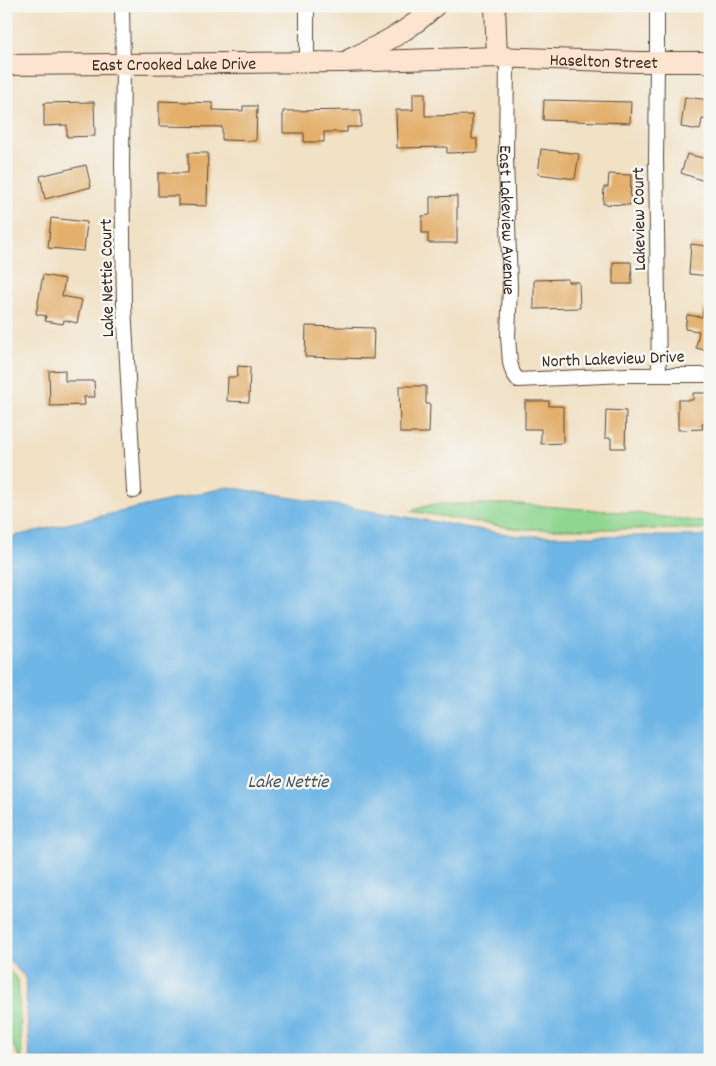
<svg xmlns="http://www.w3.org/2000/svg" width="716" height="1066" font-family="Dekko,sans-serif">
  <style>
    .green { fill: #8fd690; stroke: #658057 }
    .water { fill: #6eb6e6; stroke: #547082 }
    .building { fill: #e3af6b }
    .lines { fill: none; stroke-linecap: round; stroke-linejoin: round }
    .street-casing { stroke: #564537; stroke-width: 16 }
    .secondary-casing { stroke: #564537; stroke-width: 22 }
    .street { stroke: #fff; stroke-width: 14 }
    .secondary { stroke: #fde4d1; stroke-width: 20 }
    .labels { text-anchor: middle; stroke-width: 5; stroke-linejoin: round; paint-order: stroke }
    .street-label { font-size: 18px; fill: #3b2a1e; stroke: #f6f6f2 }
    .water-label { font-size: 19px; font-style: italic; fill: #4a545a; stroke: #f6f6f2 }
  </style>
  <rect width="100%" height="100%" fill="#f6f6f2"/>
  <filter id="ink" filterUnits="userSpaceOnUse"><feTurbulence type="fractalNoise" baseFrequency=".02" numOctaves="2"/><feDisplacementMap in="SourceGraphic" scale="10" xChannelSelector="R" yChannelSelector="G"/><feConvolveMatrix kernelMatrix="1 2 1 2 8 2 1 2 1" color-interpolation-filters="sRGB"/></filter>
  <filter id="wash" filterUnits="userSpaceOnUse"><feTurbulence type="fractalNoise" baseFrequency=".0096" numOctaves="4" result="noise"/><feDisplacementMap in="SourceGraphic" scale="20" xChannelSelector="R" yChannelSelector="G"/><feGaussianBlur stdDeviation="1.12" result="paint"/><feColorMatrix in="noise" values="0 0 0 0 0 0 0 0 0 0 0 0 0 0 0 0 0 1.4 0 .05"/><feComposite in="paint" operator="in"/></filter>
  <g filter="url(#wash)">
    <rect width="100%" height="100%" fill="#f1e1c5"/>
    <!-- green -->
    <g class="green">
      <polygon points="434,504 519,504 633,513 710,523 710,529 518,529 410,511"/>
      <polygon points="6,967 18,980 22,1060 21,1060 6,1032"/>
    </g>
    <!-- water -->
    <polygon class="water" points="228,487 518,536 710,536 710,1060 30,1060 25,977 6,957 6,538"/>
    <g id="blocks">
      <!-- building -->
      <g class="building">
        <polygon points="413,93 425,93 425,116 472,115 472,139 477,139 477,152 447,153 447,147 397,148 396,110 413,110"/>
        <polygon points="685,97 710,100 710,120 702,119 700,130 681,127"/>
        <polygon points="544,100 631,102 630,123 543,120"/>
        <polygon points="159,101 213,103 213,110 243,111 243,106 257,106 256,141 222,140 222,127 159,126"/>
        <polygon points="94,102 95,136 67,137 67,125 44,126 44,103"/>
        <polygon points="361,110 361,127 347,127 347,132 324,132 324,142 304,142 304,133 283,133 283,111"/>
        <polygon points="541,149 579,154 575,179 538,174"/>
        <polygon points="188,153 208,153 207,206 178,205 178,196 158,196 158,173 188,173"/>
        <polygon points="687,154 710,160 710,183 681,173"/>
        <polygon points="86,165 91,187 45,199 40,176"/>
        <polygon points="609,174 631,175 630,205 603,204 604,187 608,187"/>
        <polygon points="457,196 457,243 428,243 428,233 422,233 422,216 430,215 430,197"/>
        <polygon points="51,218 87,222 84,251 48,248"/>
        <polygon points="691,244 706,246 706,251 710,252 710,276 689,274"/>
        <polygon points="613,262 631,262 632,284 613,284"/>
        <polygon points="43,275 65,279 62,296 82,300 77,323 64,320 63,324 45,321 46,316 36,314"/>
        <polygon points="568,279 568,282 579,282 580,308 534,309 534,280"/>
        <polygon points="703,309 710,310 710,351 696,348 699,331 685,329 687,315 702,317"/>
        <polygon points="306,326 374,328 373,359 305,357"/>
        <polygon points="238,366 250,367 249,402 227,401 228,377 237,377"/>
        <polygon points="65,370 65,381 94,381 95,397 84,397 85,405 50,406 49,371"/>
        <polygon points="399,386 426,386 426,404 430,404 429,433 400,433"/>
        <polygon points="693,393 710,393 710,424 702,424 703,429 678,430 678,400 693,400"/>
        <polygon points="525,401 549,401 549,406 563,406 563,443 541,444 541,429 525,429"/>
        <polygon points="606,410 626,411 625,448 611,448 611,438 605,438"/>
      </g>
    </g>
  </g>
  <g filter="url(#ink)">
    <use href="#blocks" fill-opacity="0" stroke="#564537" stroke-width="1"/>
    <g class="lines">
      <defs>
        <g id="street">
          <polyline points="122,6 123,64 122,163 124,305 134,491"/>
          <polyline points="657,6 657,62 656,159 659,375"/>
          <path id="s1" d="M 507,58 L 506,159 L 510,287 L 508,336 L 510,363 L 513,373 L 518,380 L 626,375 L 710,375"/>
          <polyline points="307,63 307,6"/>
        </g>
        <g id="secondary">
          <polyline points="495,6 497,57"/>
          <path d="M 350,59 C 380,45 411,30 435,6"/>
          <path id="s2" d="M 6,65 L 342,62 L 497,57 L 638,62 L 710,62"/>
        </g>
      </defs>
      <!-- street casing -->
      <use href="#street" class="street-casing"/>
      <!-- secondary casing -->
      <use href="#secondary" class="secondary-casing"/>
      <!-- street -->
      <use href="#street" class="street"/>
      <!-- secondary -->
      <use href="#secondary" class="secondary"/>
    </g>
  </g>
  <g class="labels">
    <!-- street labels -->
    <g class="street-label">
      <text dy="6" stroke="none"><textPath href="#s2" startOffset="598">Haselton Street</textPath></text>
      <text dy="6" stroke="none"><textPath href="#s2" startOffset="168">East Crooked Lake Drive</textPath></text>
      <text transform="translate(638 219) rotate(-91)" y="6">Lakeview Court</text>
      <text dy="6" stroke="none"><textPath href="#s1" startOffset="162">East Lakeview Avenue</textPath></text>
      <text transform="translate(106 278) rotate(-91)" y="6">Lake Nettie Court</text>
      <text transform="translate(613 358) rotate(-2)" y="6">North Lakeview Drive</text>
    </g>
    <!-- water labels -->
    <g class="water-label">
      <text x="288" y="787">Lake Nettie</text>
    </g>
  </g>
  <!-- margin -->
  <rect width="716" height="1066" fill="none" stroke="#f6f6f2" stroke-width="25"/>
</svg>
